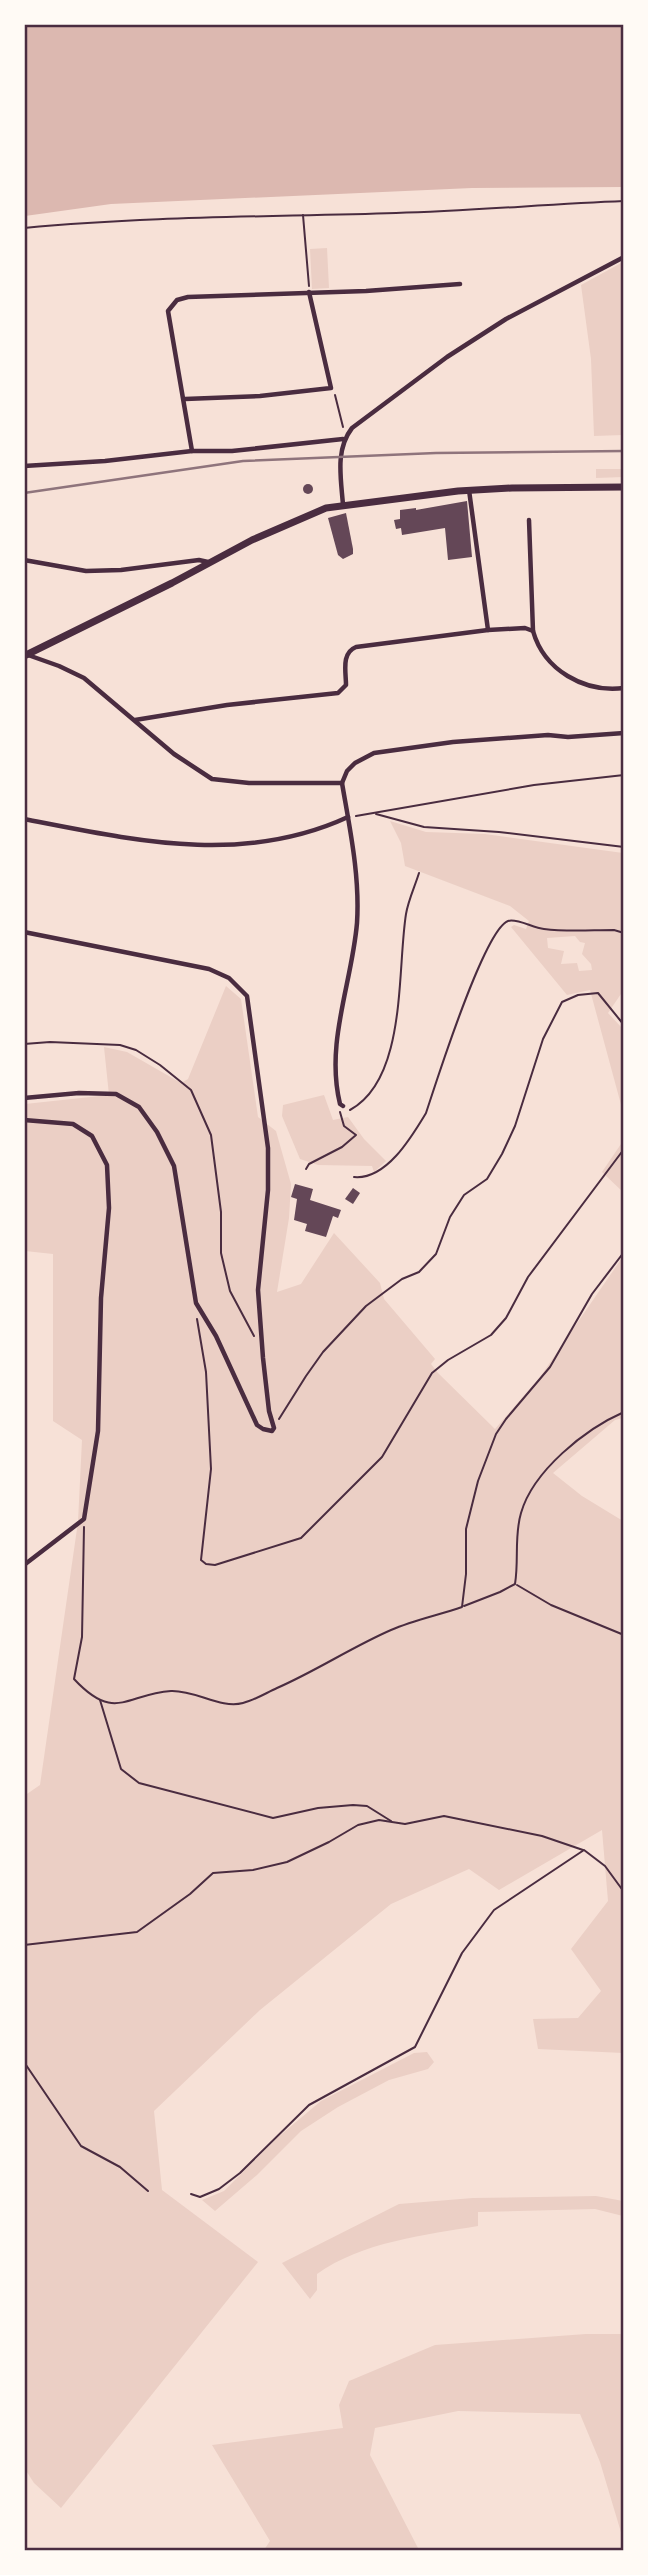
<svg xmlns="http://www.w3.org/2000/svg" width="648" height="2575" font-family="Barlow,sans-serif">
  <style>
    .green { fill: #ebcfc5; fill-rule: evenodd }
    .water { fill: #dcb8b0 }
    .building { fill: #644757 }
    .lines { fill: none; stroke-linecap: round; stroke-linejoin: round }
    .path { stroke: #4a2c40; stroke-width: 2 }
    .minor { stroke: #4a2c40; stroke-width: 4.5 }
    .primary { stroke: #4a2c40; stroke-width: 7 }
    .rail { stroke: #8f747c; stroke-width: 2.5 }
    .neatline { fill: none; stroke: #4a2c40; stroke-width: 2.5 }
  </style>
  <rect width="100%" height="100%" fill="#f7e1d7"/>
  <!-- green -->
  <g class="green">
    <polygon points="327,248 329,288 312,289 310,249"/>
    <polygon points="623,262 623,435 594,436 591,359 581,285"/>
    <polygon points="596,469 623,469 623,477 596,478"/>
    <path d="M 390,821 L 426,832 L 485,834 L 623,853 L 623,991 L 608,1013 L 623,1029 L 623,1112 L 590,990 L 567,995 L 511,927 L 514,925 L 526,929 L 529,921 L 510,906 L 405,866 L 401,843 ZM 575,936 L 580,942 L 585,943 L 582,954 L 591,964 L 592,970 L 579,971 L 577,963 L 561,964 L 564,951 L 548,948 L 547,938 Z"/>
    <polygon points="226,986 241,999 258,1117 276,1131 291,1184 289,1218 277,1292 301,1284 334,1233 380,1283 384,1299 435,1359 431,1364 438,1373 495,1429 540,1377 624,1255 623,1418 615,1420 553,1473 582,1496 623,1521 623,2053 538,2049 533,2019 578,2018 601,1991 571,1949 608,1901 602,1830 499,1890 469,1869 391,1904 260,2010 154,2111 162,2190 258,2262 61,2508 34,2483 25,2469 24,1796 40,1785 78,1522 82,1440 53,1421 53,1254 25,1251 25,1104 109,1095 104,1047 127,1052 181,1083 188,1079"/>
    <polygon points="324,1095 333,1120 348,1117 364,1139 386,1161 374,1172 372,1166 318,1165 300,1159 282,1116 283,1105"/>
    <polygon points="623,1127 623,1192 602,1172 623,1141"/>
    <polygon points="427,2052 434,2062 428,2069 389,2080 338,2107 301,2131 257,2175 215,2211 202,2200 224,2191 277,2138 321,2101 414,2053"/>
    <path d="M 596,2196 L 623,2201 L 623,2216 L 595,2209 L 478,2212 L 478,2226 C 424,2235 362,2242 317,2274 L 317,2290 L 310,2299 L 282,2263 L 399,2204 L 473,2198 Z"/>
    <polygon points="586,2334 623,2334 623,2539 600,2462 580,2414 458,2411 375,2428 370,2455 419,2550 264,2550 270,2541 212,2445 343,2428 339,2405 349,2381 435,2345"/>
  </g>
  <!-- water -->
  <polygon class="water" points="25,24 623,25 623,187 472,188 111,204 25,216"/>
  <!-- building -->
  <g class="building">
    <circle cx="308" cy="489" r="5"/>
    <polygon points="467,501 472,557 448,560 445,528 402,535 401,528 396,529 394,520 400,519 400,510 416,508 416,510"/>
    <polygon points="346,513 353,549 353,554 343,559 338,555 328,518"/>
    <polygon points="295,1184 313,1189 310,1200 341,1210 338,1218 333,1216 326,1237 305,1231 307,1224 294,1220 297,1199 291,1197"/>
    <polygon points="353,1188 360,1193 353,1204 345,1199"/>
  </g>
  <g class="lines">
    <!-- path -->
    <g class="path">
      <polyline points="303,215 309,286"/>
      <path d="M 24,228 C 148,216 272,217 396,213 C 472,211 547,204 624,201"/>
      <polyline points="335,395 343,427"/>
      <polyline points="376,814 424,827 499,832 624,847"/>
      <polyline points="356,816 534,785 624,775"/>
      <polyline points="24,1044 50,1042 120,1045 136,1050 160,1065 191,1090 211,1135 221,1212 221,1253 230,1291 254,1336"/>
      <path d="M 350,1110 C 407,1079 397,970 406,914 C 408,901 415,886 419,873"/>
      <polyline points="306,1169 309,1164 342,1147 356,1135 344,1126 340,1112"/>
      <path d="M 354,1177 C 386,1180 411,1138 426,1113 C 436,1083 484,930 508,921 C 517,918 533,928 544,929 C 567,932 591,930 614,930 L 624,933"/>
      <polyline points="197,1319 206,1372 211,1469 201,1560 206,1564 215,1565 301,1538 382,1457 432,1373 448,1360 491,1335 506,1318 528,1277 624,1149"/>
      <polyline points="279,1419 306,1376 323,1352 366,1306 402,1279 419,1272 436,1254 450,1217 464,1195 487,1179 502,1154 515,1126 543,1039 562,1002 578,995 598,993 624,1025"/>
      <path d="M 84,1527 L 82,1637 L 74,1679 C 115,1723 126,1694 171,1691 C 196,1690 220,1709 243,1703 C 255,1700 266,1693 277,1688 C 316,1671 352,1647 391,1630 C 414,1620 439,1615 462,1607 L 466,1574 L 466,1529 L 478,1481 L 496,1434 L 506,1419 L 550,1367 L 592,1294 L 624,1252"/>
      <polyline points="517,1585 551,1605 624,1635"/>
      <path d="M 464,1606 L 500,1592 L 515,1584 C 519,1560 514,1536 521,1513 C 533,1471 585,1429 624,1412"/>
      <polyline points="100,1700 121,1769 139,1783 273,1818 318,1808 353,1805 367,1806 391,1821"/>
      <polyline points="24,1945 137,1932 190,1894 213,1873 253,1870 287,1862 329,1842 358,1825 379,1820 405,1824 444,1816 542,1836 583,1850"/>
      <polyline points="24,2062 81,2146 120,2167 148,2191"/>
      <polyline points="191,2194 200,2197 219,2189 240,2173 309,2105 415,2047 462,1953 494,1910 584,1850 605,1866 624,1892"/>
    </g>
    <!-- minor -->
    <g class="minor">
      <polyline points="185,399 260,396 331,388 309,292"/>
      <polyline points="192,451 168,311 177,300 188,297 366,291 460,284"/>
      <polyline points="24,466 105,461 192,451 232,451 343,439"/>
      <polyline points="469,490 488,630"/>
      <path d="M 343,505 C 341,478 335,450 352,428 L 447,357 L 506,319 L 624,257"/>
      <path d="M 529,520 L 533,631 C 544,670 584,693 624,688"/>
      <polyline points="24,560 86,571 121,570 199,560 208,562"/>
      <polyline points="28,655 59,666 84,678 174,754 212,779 249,783 342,783"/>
      <path d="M 135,720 L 227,705 L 338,693 L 346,685 C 346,672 341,653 356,647 L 488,630 L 525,628 L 533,631"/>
      <path d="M 342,783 C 350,830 360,876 357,923 C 352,983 325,1043 340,1104 L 343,1106"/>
      <polyline points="342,783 347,771 355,763 374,753 453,742 548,735 568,737 624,733"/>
      <path d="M 24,819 C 133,840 242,866 348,817"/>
      <polyline points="24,932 209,969 229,978 247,996 268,1148 268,1190 258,1290 263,1358 269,1411 274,1428 272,1431 263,1429 257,1425 216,1336 196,1303 174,1166 157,1132 139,1107 116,1094 79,1093 24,1098"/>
      <polyline points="24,1120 73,1124 92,1136 107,1165 109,1208 101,1298 98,1431 84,1519 24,1565"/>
    </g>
    <!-- primary -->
    <polyline class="primary" points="24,656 172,583 252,540 326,508 458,491 512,488 624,487"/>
    <!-- rail -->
    <polyline class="rail" points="24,493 243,461 436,453 624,451"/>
  </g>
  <!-- border -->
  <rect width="648" height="2575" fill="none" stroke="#fffaf5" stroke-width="52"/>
  <rect x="26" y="26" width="596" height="2523" class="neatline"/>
</svg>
